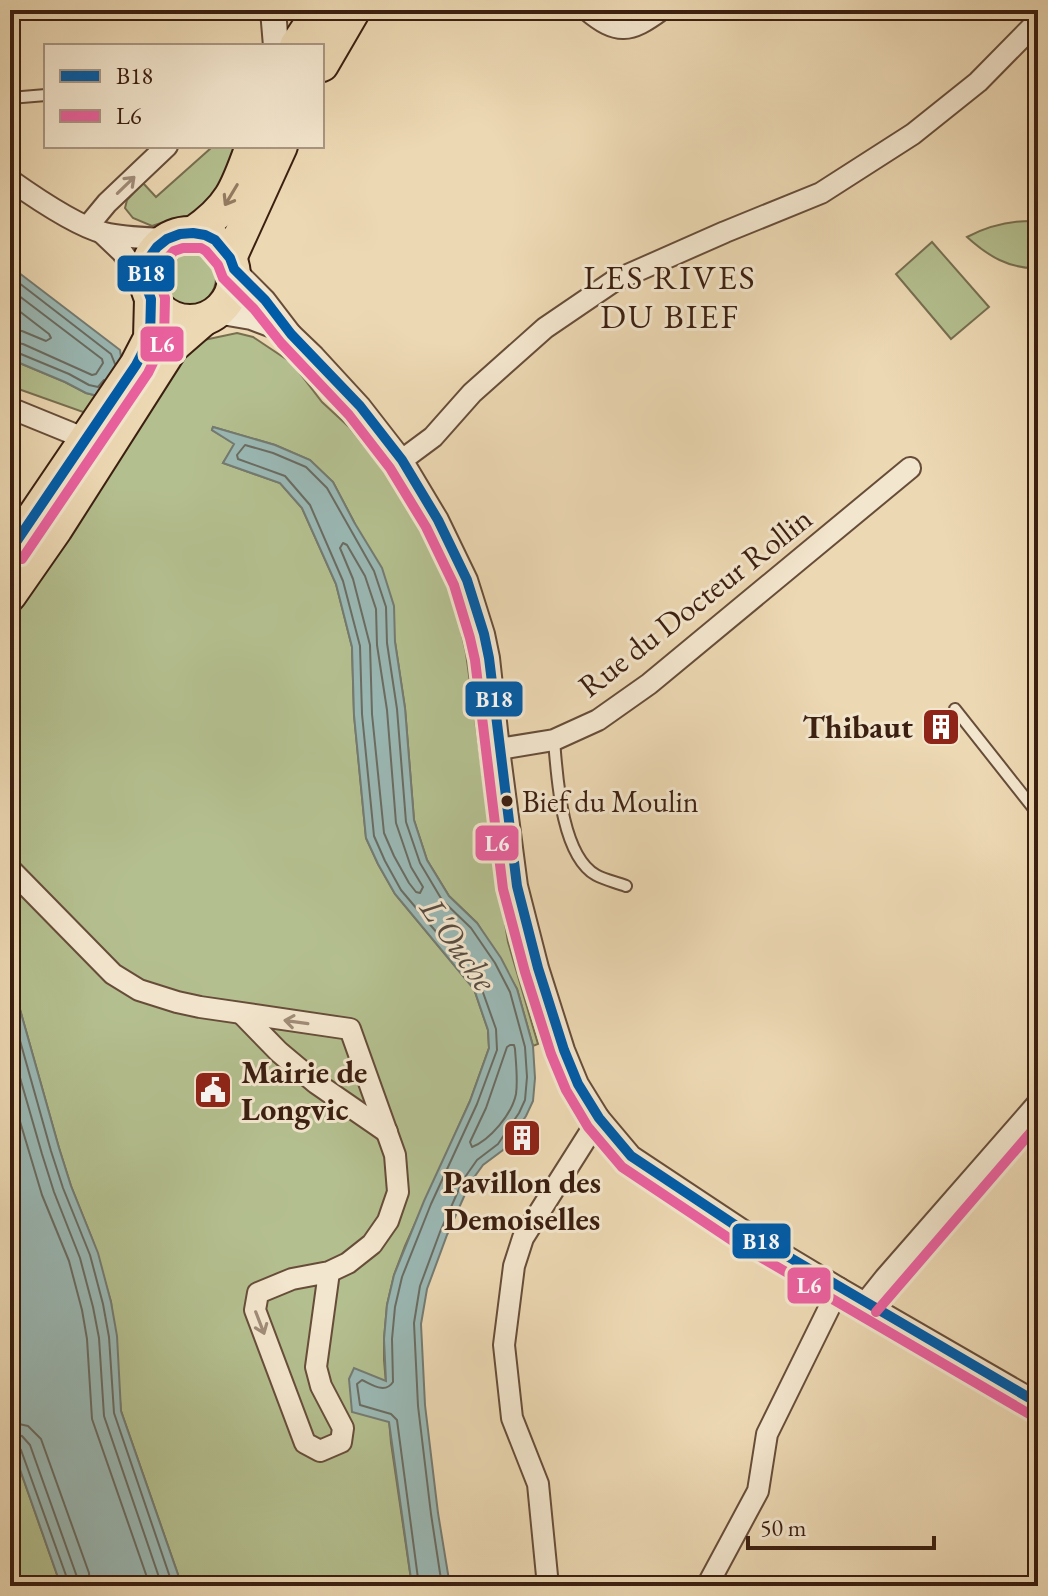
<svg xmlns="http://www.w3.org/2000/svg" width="1048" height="1596" font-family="'EB Garamond',serif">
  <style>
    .green { fill: #b4bf8f; stroke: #786f50; stroke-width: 2 }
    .water { fill: #9ab8b4; stroke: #747b72; stroke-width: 2 }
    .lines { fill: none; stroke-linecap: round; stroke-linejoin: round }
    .shore { stroke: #6a6c62; stroke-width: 2 }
    .service-casing { stroke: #674d39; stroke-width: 14 }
    .minor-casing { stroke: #674d39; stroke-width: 24 }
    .tertiary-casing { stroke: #674d39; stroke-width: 28 }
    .primary-casing { stroke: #3b1f10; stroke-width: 36 }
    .service { stroke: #f3e6ce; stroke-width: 10 }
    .minor { stroke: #f3e6ce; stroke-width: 20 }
    .tertiary { stroke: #f3e6ce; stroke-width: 24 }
    .primary { stroke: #ecd8b3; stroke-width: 32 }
    .bus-1-casing { stroke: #f3e6ce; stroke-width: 16 }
    .bus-2-casing { stroke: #f3e6ce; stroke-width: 16 }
    .bus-1 { stroke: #005ca9; stroke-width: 10 }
    .bus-2 { stroke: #ea619f; stroke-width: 10 }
    .oneway { stroke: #a08c78 }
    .oneway2 { stroke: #947c62 }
    .bus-dot { fill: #3b1f10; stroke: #f3e6ce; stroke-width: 3 }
    .labels { text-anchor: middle; stroke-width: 6; stroke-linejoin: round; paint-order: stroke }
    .bus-label { font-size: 30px; fill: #3b1f10; stroke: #f3e6ce; text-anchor: start }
    .street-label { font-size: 32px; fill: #3b1f10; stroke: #f3e6ce }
    .poi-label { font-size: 32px; font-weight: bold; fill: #3b1f10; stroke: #f3e6ce; text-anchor: end }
    .neighbourhood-label { font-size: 34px; letter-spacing: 2px; fill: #3b1f10; stroke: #f3e6ce }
    .water-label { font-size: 34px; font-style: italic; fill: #584d41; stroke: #f3e6ce }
    .line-badge { stroke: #f3e6ce; stroke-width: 3 }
    .badge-label { font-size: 22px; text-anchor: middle; font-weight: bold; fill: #fff }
  </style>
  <rect width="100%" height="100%" fill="#ecd8b3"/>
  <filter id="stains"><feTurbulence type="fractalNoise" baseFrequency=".0025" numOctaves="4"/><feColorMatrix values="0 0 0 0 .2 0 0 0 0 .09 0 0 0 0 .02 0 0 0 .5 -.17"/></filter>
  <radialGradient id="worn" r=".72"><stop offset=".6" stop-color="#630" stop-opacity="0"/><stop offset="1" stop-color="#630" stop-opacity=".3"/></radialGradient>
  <!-- green -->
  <g class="green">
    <polygon points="210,146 244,146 225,192 190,218 173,219 152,226 133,218 125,208 127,200 143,183 156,197 211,148"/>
    <path d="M 1038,221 L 1038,268 C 1009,269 988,256 967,237 C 990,225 1012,220 1038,221 Z"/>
    <polygon points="932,242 989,307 951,339 896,274"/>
    <circle cx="189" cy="278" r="27"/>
    <polygon points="237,333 253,337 292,363 322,402 349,427 389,477 428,538 439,561 455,604 466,653 489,822 508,942 538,1044 533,1046 517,989 477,923 449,896 427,860 414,820 405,708 395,642 354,522 333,482 310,460 275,445 213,427 212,430 235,444 223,463 280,483 302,508 336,584 352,647 354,715 366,838 378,864 395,894 474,989 488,1030 489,1048 470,1101 405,1246 394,1275 387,1305 384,1339 384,1360 391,1443 412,1586 182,1586 121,1411 111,1302 93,1241 71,1186 59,1148 10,974 10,625 45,572 137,424 191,347 204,340"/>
    <polygon points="10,359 65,382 86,393 102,397 92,410 83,412 10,386"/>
    <polygon points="10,1441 61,1586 10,1586"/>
  </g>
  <!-- water -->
  <g class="water">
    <polygon points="10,266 120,350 121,357 125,364 102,397 86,393 65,382 10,359"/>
    <polygon points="213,427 275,445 310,460 333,482 354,522 382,568 394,606 395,642 405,708 414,820 427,860 449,896 477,923 501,958 517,989 533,1046 535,1078 533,1101 526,1116 503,1150 483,1165 470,1183 447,1235 427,1289 421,1324 425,1405 438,1513 450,1586 412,1586 389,1422 352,1412 349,1379 354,1368 386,1381 384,1339 387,1305 394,1275 424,1201 470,1101 489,1048 488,1030 474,989 395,894 378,864 366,838 354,715 352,647 336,584 302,508 280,483 223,463 234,444 212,430"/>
    <polygon points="10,974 59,1148 71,1186 98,1253 111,1302 117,1336 121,1411 182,1586 61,1586 10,1441"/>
  </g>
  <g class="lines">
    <!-- shore -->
    <g class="shore">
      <polyline points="10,276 111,354 115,364"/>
      <polyline points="10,289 102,359 103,363 96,374 92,375 23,344 10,342"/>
      <polyline points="10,304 49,334 51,338 46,341 22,331 10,330"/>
      <polyline points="10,352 16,352 69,374 89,385 98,387 104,380"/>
      <polygon points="343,543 347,545 365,576 376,609 377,645 387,710 396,823 411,867 423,887 420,893 416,892 409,883 394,856 384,833 372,714 370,645 353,579 340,548"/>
      <polyline points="10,1005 51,1151 63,1188 90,1255 103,1304 109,1337 114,1413 173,1586"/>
      <polyline points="10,1043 42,1154 54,1192 80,1258 93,1307 99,1338 104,1416 162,1586"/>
      <path d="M 510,1045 L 514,1045 L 515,1049 C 516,1064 518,1080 516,1094 C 512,1114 490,1140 472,1147 L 470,1142 L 486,1108 L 507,1047 Z"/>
      <polyline points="10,1088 42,1195 69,1261 82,1310 87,1339 92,1419 150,1586"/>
      <polyline points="10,1422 28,1426 41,1439 89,1573 90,1586"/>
      <polyline points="10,1434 22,1436 30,1445 77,1577 78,1586"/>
      <polyline points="10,1444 17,1445 21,1450 68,1581 68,1586"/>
      <path d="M 419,1586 L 397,1420 L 391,1414 L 360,1405 L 357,1384 L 362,1380 C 373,1385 385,1394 393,1382 L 392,1339 L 395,1307 L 402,1277 L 431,1204 L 477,1104 L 497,1050 L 496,1029 L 480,984 L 401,890 L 385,861 L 374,836 L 362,714 L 360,646 L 343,581 L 310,505 L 285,476 L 238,459 L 237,455 L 245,445 L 273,453 L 306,467 L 327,488 L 374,571 L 386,607 L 387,643 L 397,709 L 406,822 L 420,863 L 442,900 L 471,928 L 495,963 L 510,992 L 525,1047 L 527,1077 L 525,1100 L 519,1113 L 498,1144 L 477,1160 L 463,1180 L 440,1232 L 420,1286 L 414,1323 L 418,1406 L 431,1514 L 442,1586"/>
    </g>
    <defs>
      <g id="service">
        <polyline points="10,98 46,95"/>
        <polyline points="955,709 1038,814"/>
        <path d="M 554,740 C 557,776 561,855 596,875 C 605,880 616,882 626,886"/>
      </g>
      <g id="minor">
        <path d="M 587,10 C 617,35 630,33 661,10"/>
        <path d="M 10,180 C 34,197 76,226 104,233 C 124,238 146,238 167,239"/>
        <polyline points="88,226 107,203 167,146"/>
        <polyline points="102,233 122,252 146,286"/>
        <polyline points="234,269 265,300 291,334 314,356 360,406 402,460 438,520 467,580 484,634 489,658 499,749 517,886 538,968 564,1050 578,1084 599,1118 631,1156 741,1229 839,1288 1038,1403"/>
        <polyline points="216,313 251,319 291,334"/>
        <polyline points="10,408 86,439 94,445"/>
        <polyline points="402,460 433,437 472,393 545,328 614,281 725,232 821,193 913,134 978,82 1038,21"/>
        <polyline points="499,749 554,740 598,720 649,684 910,468"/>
        <polyline points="10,869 113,974 139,990 177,1002 200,1007 350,1029 395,1155 398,1192 388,1221 372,1244 348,1263 329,1272 292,1279 258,1293 255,1310 305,1443 320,1451 341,1442 343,1428 321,1386 316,1367 329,1272"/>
        <polyline points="242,1014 279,1052 316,1083 387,1132"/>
        <polyline points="865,1303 885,1278 1038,1103"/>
        <polyline points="548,1586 538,1484 512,1418 504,1345 514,1266 523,1238 599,1118"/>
        <polyline points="707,1586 758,1491 767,1434 839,1288"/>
      </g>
      <polyline id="tertiary" points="273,10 276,46"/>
      <g id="primary">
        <polyline points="296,46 320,10"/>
        <polyline points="322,65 354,10"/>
        <circle cx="190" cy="277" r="44"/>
        <path d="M 193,233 C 231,207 237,188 252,146"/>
        <polyline points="230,258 281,146"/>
        <polyline points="10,551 136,365 150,338 151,299"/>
        <polyline points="10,595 56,529 172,347 203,320"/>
      </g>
    </defs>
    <!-- service casing -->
    <use href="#service" class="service-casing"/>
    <!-- minor casing -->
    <use href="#minor" class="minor-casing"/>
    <!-- tertiary casing -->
    <use href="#tertiary" class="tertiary-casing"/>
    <!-- primary casing -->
    <use href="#primary" class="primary-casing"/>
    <!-- service -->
    <use href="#service" class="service"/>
    <!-- minor -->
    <use href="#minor" class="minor"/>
    <!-- tertiary -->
    <use href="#tertiary" class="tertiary"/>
    <!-- primary -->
    <use href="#primary" class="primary"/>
    <defs>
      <polyline id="bus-1" points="10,551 136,365 150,338 151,299 146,286 146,272 149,258 157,247 167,239 180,234 193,233 205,235 215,240 230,258 234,269 265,300 291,334 360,406 402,460 438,520 467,580 484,634 489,658 517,886 538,968 564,1050 578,1084 599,1118 631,1156 741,1229 1038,1403"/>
      <g id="bus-2">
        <polyline points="22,559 148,373 164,340 165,298 160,283 162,264 174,251 183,248 201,248 206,251 218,265 223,278 254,309 281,343 349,415 390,468 426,527 454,585 470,638 475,660 503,889 525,972 551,1054 566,1090 588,1127 622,1167 733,1241 1031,1415"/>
        <polyline points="876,1312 1038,1124"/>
      </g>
    </defs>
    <!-- bus-1 casing -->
    <use href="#bus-1" class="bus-1-casing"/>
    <!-- bus-2 casing -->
    <use href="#bus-2" class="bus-2-casing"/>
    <!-- bus-1 -->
    <use href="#bus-1" class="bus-1"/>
    <!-- bus-2 -->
    <use href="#bus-2" class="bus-2"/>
  </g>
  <!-- one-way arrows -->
  <defs><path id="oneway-shaft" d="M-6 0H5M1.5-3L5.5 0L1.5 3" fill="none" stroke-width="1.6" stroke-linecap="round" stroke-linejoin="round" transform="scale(2)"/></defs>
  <g class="oneway">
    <use href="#oneway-shaft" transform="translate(126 185) rotate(-44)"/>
    <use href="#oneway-shaft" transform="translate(296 1022) rotate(-172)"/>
    <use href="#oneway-shaft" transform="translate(260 1323) rotate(69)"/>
  </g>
  <use class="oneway2" href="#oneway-shaft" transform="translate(231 195) rotate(121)"/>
  <!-- icons -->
  <defs>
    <symbol id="building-square" viewBox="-11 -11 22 22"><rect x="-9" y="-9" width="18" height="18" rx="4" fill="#8f2418" stroke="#f3e6ce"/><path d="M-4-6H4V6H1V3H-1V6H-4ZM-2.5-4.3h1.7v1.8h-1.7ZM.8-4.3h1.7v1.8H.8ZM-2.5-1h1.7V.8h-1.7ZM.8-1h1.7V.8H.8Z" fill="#fff"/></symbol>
    <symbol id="civic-square" viewBox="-11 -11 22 22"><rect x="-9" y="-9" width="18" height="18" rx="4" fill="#8f2418" stroke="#f3e6ce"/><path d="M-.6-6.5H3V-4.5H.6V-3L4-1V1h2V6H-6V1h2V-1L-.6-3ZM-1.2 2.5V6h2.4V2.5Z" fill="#fff"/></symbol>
  </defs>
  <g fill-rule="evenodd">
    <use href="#building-square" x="919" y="705" width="44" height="44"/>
    <use href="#civic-square" x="191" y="1068" width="44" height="44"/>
    <use href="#building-square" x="500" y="1116" width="44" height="44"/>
  </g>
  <!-- markers -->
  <circle class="bus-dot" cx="507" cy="801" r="7"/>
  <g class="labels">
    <!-- bus labels -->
    <g class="bus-label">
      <text x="522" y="812">Bief du Moulin</text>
    </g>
    <!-- street labels -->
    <g class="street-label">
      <text transform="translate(695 602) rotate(-38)" y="11">Rue du Docteur Rollin</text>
    </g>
    <!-- poi labels -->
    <g class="poi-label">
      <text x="913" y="738">Thibaut</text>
      <text x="241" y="1083" text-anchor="start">Mairie de<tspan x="241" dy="37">Longvic</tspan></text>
      <text x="522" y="1193" text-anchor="middle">Pavillon des<tspan x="522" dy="37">Demoiselles</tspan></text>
    </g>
    <!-- neighbourhood labels -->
    <g class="neighbourhood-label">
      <text x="670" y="289">LES RIVES<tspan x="670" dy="39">DU BIEF</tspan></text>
    </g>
    <!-- water labels -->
    <g class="water-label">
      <text transform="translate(459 944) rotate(55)" y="12">L'Ouche</text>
    </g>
  </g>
  <g class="line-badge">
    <rect x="116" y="254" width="60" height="39" rx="8" fill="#005ca9"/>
    <rect x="139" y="325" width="46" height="38" rx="8" fill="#ea619f"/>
    <rect x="464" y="680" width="60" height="38" rx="8" fill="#005ca9"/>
    <rect x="474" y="824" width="46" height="38" rx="8" fill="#ea619f"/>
    <rect x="731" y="1222" width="61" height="38" rx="8" fill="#005ca9"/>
    <rect x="786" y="1266" width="46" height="39" rx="8" fill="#ea619f"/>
  </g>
  <g class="badge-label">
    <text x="146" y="281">B18</text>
    <text x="162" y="352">L6</text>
    <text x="494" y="707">B18</text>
    <text x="497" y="851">L6</text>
    <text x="761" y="1249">B18</text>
    <text x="809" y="1293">L6</text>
  </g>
  <!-- margin -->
  <rect width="1048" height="1596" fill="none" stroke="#ecd8b3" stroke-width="40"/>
  <rect x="12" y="12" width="1024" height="1572" fill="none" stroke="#3b1f10" stroke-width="4"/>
  <rect x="20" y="20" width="1008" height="1556" fill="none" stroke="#3b1f10" stroke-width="2"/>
  <!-- legend -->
  <rect x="44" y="44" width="280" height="104" fill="#f3e6ce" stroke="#a99682" stroke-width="2"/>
  <rect x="60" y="70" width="40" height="12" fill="#005ca9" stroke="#a99682" stroke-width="2"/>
  <text x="116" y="84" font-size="24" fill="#3b1f10">B18</text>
  <rect x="60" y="110" width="40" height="12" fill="#ea619f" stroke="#a99682" stroke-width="2"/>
  <text x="116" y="124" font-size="24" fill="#3b1f10">L6</text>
  <!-- scale -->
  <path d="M748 1536v12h186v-12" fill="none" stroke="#3b1f10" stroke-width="4"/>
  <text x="760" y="1536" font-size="24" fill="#3b1f10" stroke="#f3e6ce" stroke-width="6" paint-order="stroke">50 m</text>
  <rect width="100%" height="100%" filter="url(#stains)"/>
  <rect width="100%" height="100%" fill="url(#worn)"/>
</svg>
